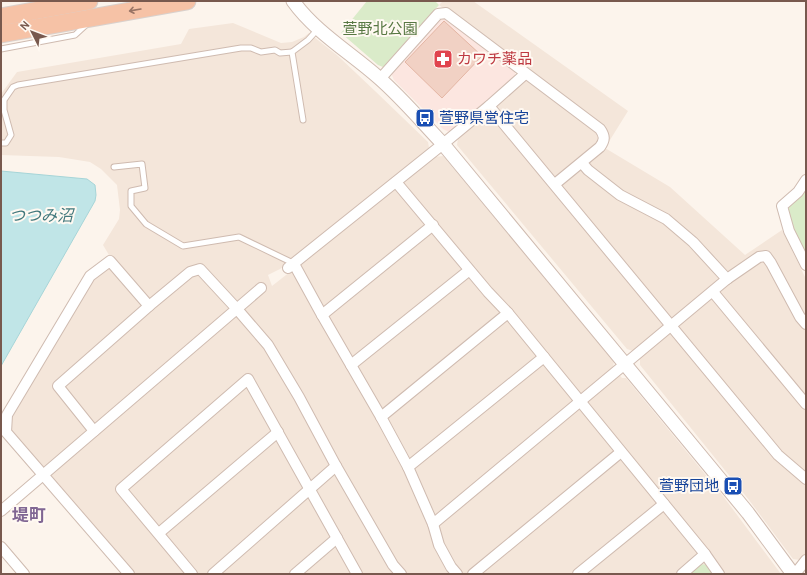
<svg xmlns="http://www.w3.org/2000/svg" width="807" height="575" font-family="Cabin,'Noto Sans JP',sans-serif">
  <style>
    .residential { fill: #f4e6da }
    .commercial { fill: #fce6e0 }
    .green { fill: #daebc9 }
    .water { fill: #c0e5e7; stroke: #a6d5d8 }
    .building { fill: #f1d1c4; stroke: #e4b6a4 }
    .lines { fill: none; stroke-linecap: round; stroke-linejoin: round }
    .service-casing { stroke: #cfbbb0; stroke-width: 7 }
    .minor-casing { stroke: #cfbbb0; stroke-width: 12 }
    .tertiary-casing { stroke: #cfbbb0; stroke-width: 15 }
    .trunk-casing { stroke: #d9d1cd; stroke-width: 19 }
    .service { stroke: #fff; stroke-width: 5 }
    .minor { stroke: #fff; stroke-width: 10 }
    .tertiary { stroke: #fff; stroke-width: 13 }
    .trunk { stroke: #f6c2a6; stroke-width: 17 }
    .oneway { stroke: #987364 }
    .labels { text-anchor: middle; stroke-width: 4; stroke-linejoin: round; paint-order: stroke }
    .park-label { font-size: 15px; fill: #587843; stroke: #fff9f2 }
    .health-label { font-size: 15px; fill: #be3a42; stroke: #fff9f2; text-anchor: start }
    .transit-label { font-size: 15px; fill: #164399; stroke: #fff9f2; text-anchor: start }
    .water-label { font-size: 16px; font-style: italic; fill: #41787c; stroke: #fff9f2 }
    .quarter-label { font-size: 17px; font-weight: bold; fill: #806693; stroke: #fff9f2 }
  </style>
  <rect width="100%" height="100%" fill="#fcf4ec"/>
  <!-- residential -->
  <g class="residential">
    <polygon points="443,1 473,1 628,111 605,148 670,187 745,255 782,230 806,279 806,554 800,560 793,559 749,500 640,365 640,360 633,351 627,349 457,145 458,138 532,75 439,5"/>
    <polygon points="233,23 281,43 292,42 304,37 309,33 338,56 375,91 428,142 429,148 306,250 280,269 268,275 272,286 392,192 434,157 443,156 614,361 613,368 622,378 626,378 723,496 781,574 123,574 2,436 1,423 1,416 90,269 109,255 103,245 119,219 120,210 117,185 101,169 90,162 59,157 1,155 1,94 17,72 181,44 189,29"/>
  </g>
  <!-- commercial -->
  <polygon class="commercial" points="447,18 515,71 515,79 449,132 443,129 394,80 391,73 439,19"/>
  <!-- green -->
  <g class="green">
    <polygon points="367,1 435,1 439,5 383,67 378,65 341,33"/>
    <polygon points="806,188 806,255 793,229 788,207"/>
    <polygon points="699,564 708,565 715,574 688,574"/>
  </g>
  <!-- water -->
  <polygon class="water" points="1,171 87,179 95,185 96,195 95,201 1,366"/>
  <!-- building -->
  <polygon class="building" points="444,21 482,56 442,98 405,62"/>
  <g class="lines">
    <defs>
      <g id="service">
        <polyline points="1,49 75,35 87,24"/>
        <polyline points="303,120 292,52 308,40 318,29"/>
        <polyline points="1,143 6,143 11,135 4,110 4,100 13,87 18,85 241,48 251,48 261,52 275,50 280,53 292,52"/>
        <polyline points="114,167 142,164 145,188 131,191 131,206 146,224 183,246 239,237 293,263"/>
      </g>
      <g id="minor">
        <path d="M 380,79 L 438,14 L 446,13 L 600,129 C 605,136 605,140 600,147 L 555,184"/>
        <polyline points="489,106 778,455 806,479"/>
        <polyline points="582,163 588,170 620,195 666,219 693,242 727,279"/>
        <polyline points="806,180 798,192 782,206 789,231 806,265"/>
        <polyline points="396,182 488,292 508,313 705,554 719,574"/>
        <polyline points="294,264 322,315 381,417 408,467 433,524 439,545 451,567 457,574"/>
        <polyline points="288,268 443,144 489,106 525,74"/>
        <polyline points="713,292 806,404"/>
        <polyline points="322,315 433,225"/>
        <polyline points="351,365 467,272"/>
        <polyline points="381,417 508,313"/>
        <polyline points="94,431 58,386 149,306 190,272 200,269 237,309 268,345 299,397 336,466 393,565 401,574"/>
        <polyline points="408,467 544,357"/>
        <polyline points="1,511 261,288"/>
        <polyline points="433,524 727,279 759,257 766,256 771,263 800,317 806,324"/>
        <polyline points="159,533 278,432"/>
        <polyline points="1,547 24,574"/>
        <polyline points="129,574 6,432 7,415 90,276 110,261 149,306"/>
        <polyline points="192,574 121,489 248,379 357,574"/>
        <polyline points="213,574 336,466"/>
        <polyline points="295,574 337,538"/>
        <polyline points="473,574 621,452"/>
        <polyline points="578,574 664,504"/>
        <polyline points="682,574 705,554"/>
        <polyline points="795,574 806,560"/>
      </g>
      <path id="tertiary" d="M 293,1 C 315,32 351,53 379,78 C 402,98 422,122 443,144 L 748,513 L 793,574"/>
      <g id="trunk">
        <polyline points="1,17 89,1"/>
        <polyline points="1,34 187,1"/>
      </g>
    </defs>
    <!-- service casing -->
    <use href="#service" class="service-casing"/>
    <!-- minor casing -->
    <use href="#minor" class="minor-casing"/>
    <!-- tertiary casing -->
    <use href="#tertiary" class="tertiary-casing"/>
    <!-- trunk casing -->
    <use href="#trunk" class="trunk-casing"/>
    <!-- service -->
    <use href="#service" class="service"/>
    <!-- minor -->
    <use href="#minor" class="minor"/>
    <!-- tertiary -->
    <use href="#tertiary" class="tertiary"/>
    <!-- trunk -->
    <use href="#trunk" class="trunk"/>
  </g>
  <!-- one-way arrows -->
  <defs><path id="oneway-shaft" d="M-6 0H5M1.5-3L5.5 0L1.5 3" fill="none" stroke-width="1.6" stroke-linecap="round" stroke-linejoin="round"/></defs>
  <use class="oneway" href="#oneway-shaft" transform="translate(135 10) rotate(170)"/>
  <!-- icons -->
  <defs>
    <symbol id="pharmacy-square" viewBox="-11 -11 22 22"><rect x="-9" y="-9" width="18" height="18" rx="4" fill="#e0444e" stroke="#fff9f2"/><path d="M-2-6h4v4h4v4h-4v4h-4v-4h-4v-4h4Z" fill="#fff"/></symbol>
    <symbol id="bus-square" viewBox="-11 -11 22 22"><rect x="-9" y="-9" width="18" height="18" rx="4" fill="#1a4fb4" stroke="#fff9f2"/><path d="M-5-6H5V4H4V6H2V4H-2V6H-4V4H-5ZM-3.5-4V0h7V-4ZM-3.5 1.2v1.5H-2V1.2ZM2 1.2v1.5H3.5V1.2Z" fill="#fff"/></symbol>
  </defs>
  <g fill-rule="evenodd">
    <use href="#pharmacy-square" x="432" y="48" width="22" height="22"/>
    <use href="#bus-square" x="414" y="107" width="22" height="22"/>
    <use href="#bus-square" x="722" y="475" width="22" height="22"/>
  </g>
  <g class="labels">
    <!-- park labels -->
    <g class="park-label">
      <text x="380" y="34">萱野北公園</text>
    </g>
    <!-- health labels -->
    <g class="health-label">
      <text x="457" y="64">カワチ薬品</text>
    </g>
    <!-- transit labels -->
    <g class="transit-label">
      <text x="439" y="123">萱野県営住宅</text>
      <text x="719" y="491" text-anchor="end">萱野団地</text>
    </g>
    <!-- water labels -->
    <g class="water-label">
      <text x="41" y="221">つつみ沼</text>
    </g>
    <!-- quarter labels -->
    <g class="quarter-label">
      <text x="29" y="521">堤町</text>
    </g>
  </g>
  <!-- border -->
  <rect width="807" height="575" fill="none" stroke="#78594e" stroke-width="4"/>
  <!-- north arrow -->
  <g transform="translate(32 32) rotate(312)" stroke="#fff9f2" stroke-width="3" paint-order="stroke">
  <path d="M0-3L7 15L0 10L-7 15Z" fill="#78594e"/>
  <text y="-6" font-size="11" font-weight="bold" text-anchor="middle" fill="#78594e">N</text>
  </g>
</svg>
